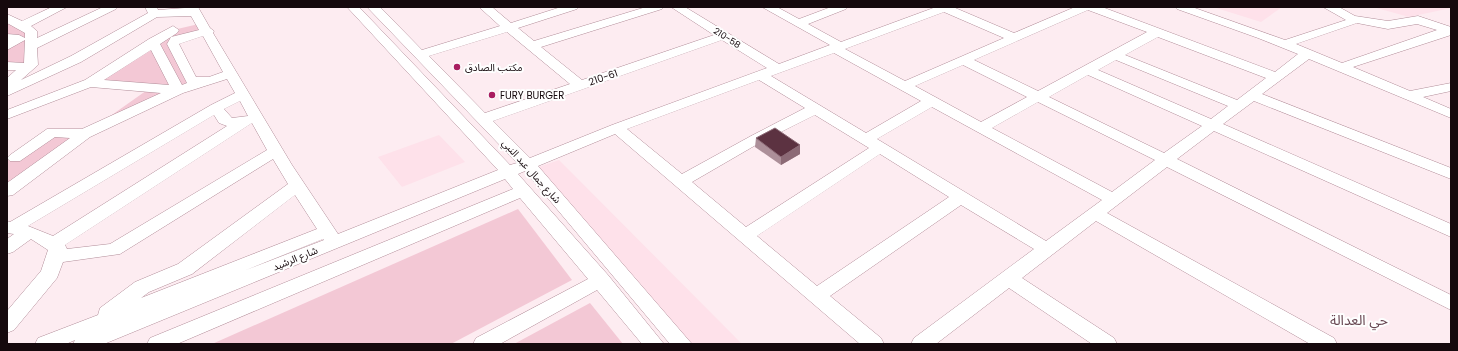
<svg xmlns="http://www.w3.org/2000/svg" width="1458" height="351" font-family="Poppins,'Noto Sans Arabic',sans-serif">
  <style>
    .built { fill: #fee1ea }
    .green { fill: #f3c8d5 }
    .lines { fill: none; stroke-linecap: round; stroke-linejoin: round }
    .minor-casing { stroke: #b28d99; stroke-width: 1 }
    .minor { fill: #fff; fill-rule: evenodd }
    .wall { fill: #ac8f99 }
    .shaded-wall { fill: #8c6a76 }
    .building { fill: #5c3241; stroke: #8c6a76 }
    .poi-dot { fill: #a91e61; stroke: #fefefe; stroke-width: 1.5 }
    .labels { text-anchor: middle; stroke-width: 4; stroke-linejoin: round; paint-order: stroke }
    .far-street-label { font-size: 9px; fill: #15090d; stroke: #fefefe }
    .poi-label { font-size: 10px; fill: #15090d; stroke: #fefefe; text-anchor: start }
    .street-label { font-size: 10px; fill: #15090d; stroke: #fefefe }
    .near-quarter-label { font-size: 14px; fill: #674651; stroke: #fefefe }
  </style>
  <rect width="100%" height="100%" fill="#fdecf1"/>
  <!-- built -->
  <g class="built">
    <polygon points="1213,7 1282,7 1261,22"/>
    <polygon points="1373,7 1451,7 1451,8 1409,17"/>
    <polygon points="439,135 465,162 402,187 378,157"/>
    <polygon points="559,160 742,344 689,344 533,169"/>
  </g>
  <!-- green -->
  <g class="green">
    <polygon points="7,18 31,32 31,65 7,66"/>
    <polygon points="203,23 208,31 175,40 198,82 85,134 7,191 7,158 15,158 52,132 85,134 150,88 90,83 173,30"/>
    <polygon points="518,209 572,280 451,344 212,344"/>
    <polygon points="590,303 623,344 514,344"/>
  </g>
  <g class="lines">
    <defs>
      <path id="minor" d="M 52,7 L 67,7 L 31,26 L 37,31 L 37,38 L 103,7 L 118,7 L 116,9 L 37,48 L 38,65 L 21,80 L 71,56 L 148,13 L 145,7 L 157,7 L 158,10 L 198,7 L 210,28 L 214,31 L 213,33 L 292,165 L 338,234 L 498,170 L 347,7 L 359,7 L 510,165 L 517,163 L 367,7 L 380,7 L 422,50 L 500,26 L 479,7 L 492,7 L 511,23 L 561,7 L 579,7 L 577,9 L 518,28 L 534,41 L 646,7 L 664,7 L 662,9 L 541,47 L 582,80 L 714,35 L 671,7 L 685,7 L 779,64 L 830,45 L 762,7 L 777,7 L 799,19 L 831,7 L 848,7 L 846,9 L 808,24 L 841,42 L 936,7 L 953,7 L 1014,33 L 1075,7 L 1102,7 L 1275,72 L 1298,54 L 1258,38 L 1177,9 L 1175,7 L 1192,7 L 1285,40 L 1346,20 L 1323,7 L 1339,7 L 1355,16 L 1388,21 L 1418,16 L 1451,27 L 1451,35 L 1353,67 L 1410,91 L 1451,83 L 1451,91 L 1423,97 L 1451,109 L 1451,118 L 1309,59 L 1262,94 L 1451,168 L 1451,179 L 1254,101 L 1223,124 L 1451,224 L 1451,237 L 1214,131 L 1177,159 L 1451,295 L 1451,310 L 1167,167 L 1107,213 L 1334,338 L 1337,344 L 1310,344 L 1096,221 L 1022,278 L 1114,338 L 1117,344 L 1092,344 L 1009,288 L 936,344 L 911,344 L 914,338 L 1034,249 L 961,205 L 830,296 L 881,338 L 884,344 L 860,344 L 615,134 L 538,166 L 692,344 L 670,344 L 525,171 L 518,174 L 608,275 L 664,344 L 642,344 L 597,290 L 500,344 L 473,344 L 476,338 L 588,279 L 520,198 L 177,344 L 147,344 L 150,338 L 513,189 L 505,179 L 104,344 L 73,344 L 75,340 L 66,344 L 35,344 L 38,338 L 98,315 L 100,308 L 135,282 L 178,264 L 288,184 L 273,159 L 120,254 L 63,262 L 57,278 L 14,330 L 7,333 L 7,311 L 41,271 L 48,250 L 31,239 L 13,252 L 7,254 L 7,239 L 14,234 L 7,233 L 7,221 L 10,222 L 211,105 L 235,93 L 227,79 L 183,93 L 90,137 L 13,195 L 7,196 L 7,183 L 70,138 L 55,137 L 20,161 L 10,161 L 7,158 L 10,155 L 47,129 L 82,129 L 161,93 L 91,87 L 7,119 L 7,110 L 85,80 L 149,39 L 173,26 L 179,30 L 177,33 L 160,44 L 182,85 L 187,83 L 167,44 L 171,37 L 199,30 L 191,16 L 157,17 L 81,62 L 7,96 L 7,78 L 16,70 L 7,70 L 7,62 L 24,63 L 25,40 L 7,50 L 7,34 L 19,35 L 25,38 L 25,33 L 7,23 L 7,14 L 22,21 ZM 1088,10 L 1147,32 L 1038,91 L 974,60 ZM 944,12 L 1004,38 L 905,81 L 845,49 ZM 1357,23 L 1388,29 L 1417,24 L 1437,30 L 1342,63 L 1296,44 ZM 507,32 L 570,84 L 485,113 L 429,56 ZM 203,36 L 223,72 L 209,77 L 196,77 L 179,44 ZM 1158,37 L 1266,78 L 1237,100 L 1125,55 ZM 722,40 L 767,68 L 612,125 L 530,158 L 493,121 ZM 151,50 L 169,85 L 104,80 ZM 834,53 L 921,101 L 866,133 L 771,76 ZM 1116,60 L 1228,106 L 1211,119 L 1098,70 ZM 963,65 L 1027,97 L 981,122 L 915,86 ZM 1088,75 L 1202,126 L 1164,153 L 1049,97 ZM 759,80 L 805,108 L 751,136 L 682,174 L 627,129 ZM 240,101 L 248,116 L 232,118 L 224,109 ZM 1038,102 L 1155,160 L 1112,192 L 992,128 ZM 932,107 L 1102,200 L 1046,241 L 877,139 ZM 214,115 L 219,123 L 227,126 L 53,236 L 28,226 ZM 815,115 L 869,148 L 746,227 L 692,182 L 761,142 ZM 252,123 L 267,150 L 110,244 L 67,249 L 65,245 ZM 880,154 L 949,197 L 817,286 L 757,236 ZM 295,195 L 317,229 L 141,298 L 149,292 L 192,274 ZM 323,239 L 324,240 L 246,270 Z"/>
    </defs>
    <!-- minor casing -->
    <use href="#minor" class="minor-casing"/>
    <!-- minor -->
    <use href="#minor" class="minor"/>
  </g>
  <!-- wall -->
  <polygon class="wall" points="756,138 800,154 781,165 755,147"/>
  <!-- shaded-wall -->
  <polygon class="shaded-wall" points="800,145 800,154 781,165 781,157"/>
  <!-- building -->
  <polygon class="building" points="775,128 800,145 781,157 756,138"/>
  <!-- markers -->
  <g class="poi-dot">
    <circle cx="457" cy="67" r="4"/>
    <circle cx="492" cy="95" r="4"/>
  </g>
  <g class="labels">
    <!-- far-street labels -->
    <g class="far-street-label">
      <text transform="translate(727 38) rotate(32)" y="3">210-58</text>
    </g>
    <!-- poi labels -->
    <g class="poi-label">
      <text x="465" y="71">مكتب الصادق</text>
      <text x="500" y="99">FURY BURGER</text>
    </g>
    <!-- street labels -->
    <g class="street-label">
      <text transform="translate(603 77) rotate(-19)" y="4">210-61</text>
      <text transform="translate(532 171) rotate(48)" y="4">شارع جمال عبد النبي</text>
      <text transform="translate(295 258) rotate(-22)" y="4">شارع الرشيد</text>
    </g>
    <!-- near-quarter labels -->
    <g class="near-quarter-label">
      <text x="1359" y="325">حي العدالة</text>
    </g>
  </g>
  <!-- border -->
  <rect width="1458" height="351" fill="none" stroke="#15090d" stroke-width="16"/>
</svg>
